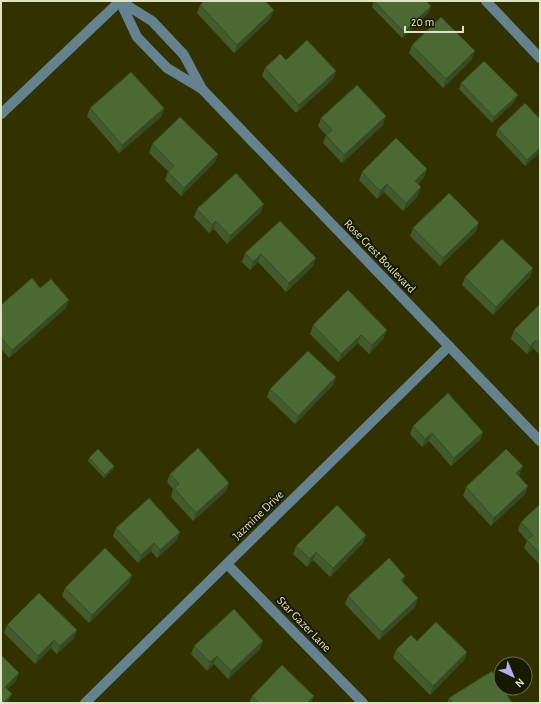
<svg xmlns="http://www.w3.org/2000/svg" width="541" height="704" font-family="'Alegreya Sans',sans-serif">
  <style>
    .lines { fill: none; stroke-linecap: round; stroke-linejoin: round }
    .minor { stroke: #668290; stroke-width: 10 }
    .wall { fill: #425a2c }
    .shaded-wall { fill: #364a24 }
    .building { fill: #4d6933; stroke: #364a24 }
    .labels { text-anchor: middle; stroke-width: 4; stroke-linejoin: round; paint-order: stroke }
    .street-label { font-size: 12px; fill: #e1e4c3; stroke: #181901 }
  </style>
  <rect width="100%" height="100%" fill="#313200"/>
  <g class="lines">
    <!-- minor -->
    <g class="minor">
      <polyline points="120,1 152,21 184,55 202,89 540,441"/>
      <polyline points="120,1 137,37 167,68 202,89"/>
      <polyline points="486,1 540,58"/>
      <polyline points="1,114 120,1"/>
      <polyline points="227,564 363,703"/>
      <polyline points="85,703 449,346"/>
    </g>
  </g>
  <!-- wall -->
  <g class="wall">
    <polygon points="374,1 431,6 429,12 402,38 372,7"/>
    <polygon points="200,5 271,18 234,53 197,13"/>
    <polygon points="412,45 472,59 443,88 409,53"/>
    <polygon points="265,68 333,79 296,113 262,76"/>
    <polygon points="461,83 515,101 492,123 459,89"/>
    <polygon points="90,108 164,108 161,117 119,153 87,116"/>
    <polygon points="321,118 383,125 342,163 323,143 326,135 318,126"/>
    <polygon points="498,129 540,152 525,166 496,135"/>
    <polygon points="152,144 218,154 215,162 181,196 165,180 168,171 149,153"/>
    <polygon points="427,169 424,177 418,184 418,196 403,211 384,192 377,199 359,180 362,172"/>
    <polygon points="197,209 261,212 227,244 214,229 209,233 194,217"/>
    <polygon points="280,221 313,266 286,292 258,262 250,270 242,262 245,253"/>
    <polygon points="413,228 476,231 440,266 410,236"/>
    <polygon points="465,277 530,277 493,315 462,285"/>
    <polygon points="40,288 66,308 9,358 1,349 1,305"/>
    <polygon points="540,304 540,355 533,348 527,354 511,339 514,330"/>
    <polygon points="313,325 384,338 369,354 358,343 338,362 310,334"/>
    <polygon points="333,385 295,424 267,397 270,389"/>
    <polygon points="413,426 483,432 480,440 451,466 429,441 422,447 410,434"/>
    <polygon points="89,458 114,466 113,469 104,478 88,461"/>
    <polygon points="170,474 229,483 226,491 193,521 171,497 173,489 167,482"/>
    <polygon points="520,474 518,476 528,486 525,494 491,526 463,496 466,487"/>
    <polygon points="540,504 540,565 524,548 527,541 518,530 521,522"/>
    <polygon points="116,528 177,540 157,558 151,551 138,563 113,536"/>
    <polygon points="366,535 363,543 330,577 313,560 307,567 293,554 296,546"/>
    <polygon points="132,575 129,583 89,623 62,596 65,588"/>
    <polygon points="403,582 415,607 379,640 345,604 348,596"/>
    <polygon points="7,625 74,638 57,654 51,648 35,664 4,633"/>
    <polygon points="417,641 467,652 464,660 430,695 393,658 396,650"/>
    <polygon points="194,646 260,649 228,679 214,664 207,671 191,654"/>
    <polygon points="252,696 314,696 311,703 249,703"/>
    <polygon points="449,698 512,703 447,703"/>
  </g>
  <!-- shaded-wall -->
  <g class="shaded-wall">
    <polygon points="431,6 429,12 402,38 404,32"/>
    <polygon points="274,10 271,18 234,53 237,45"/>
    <polygon points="475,51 472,59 443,88 446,79"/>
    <polygon points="336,71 333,79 296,113 299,105"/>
    <polygon points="518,95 515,101 492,123 494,117"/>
    <polygon points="164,108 161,117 119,153 122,145"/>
    <polygon points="386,116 383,125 342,163 344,155"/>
    <polygon points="540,148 540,152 525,166 527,160"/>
    <polygon points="218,154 215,162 181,196 184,188"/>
    <polygon points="427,169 424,177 412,189 415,181"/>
    <polygon points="387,184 384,192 377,199 380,191"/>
    <polygon points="421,187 418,196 403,211 406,203"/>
    <polygon points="264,204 261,212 227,244 230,236"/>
    <polygon points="216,221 214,229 209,233 212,225"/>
    <polygon points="479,223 476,231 440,266 443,258"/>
    <polygon points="261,254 258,262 250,270 253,262"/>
    <polygon points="316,258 313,266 286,292 289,283"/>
    <polygon points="533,268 530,277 493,315 496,307"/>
    <polygon points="69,300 66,308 9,358 12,350"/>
    <polygon points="387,330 384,338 369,354 372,345"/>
    <polygon points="361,335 358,343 338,362 341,354"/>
    <polygon points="536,340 533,348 527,354 530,346"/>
    <polygon points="336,377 333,385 295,424 298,416"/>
    <polygon points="483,432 480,440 451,466 454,458"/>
    <polygon points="432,433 429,441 422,447 425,439"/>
    <polygon points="114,466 113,469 104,478 105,475"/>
    <polygon points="523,466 520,474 513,481 516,473"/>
    <polygon points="229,483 226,491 193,521 196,513"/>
    <polygon points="528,486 525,494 491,526 494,518"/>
    <polygon points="180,532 177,540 157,558 160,550"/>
    <polygon points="366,535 363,543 330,577 333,568"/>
    <polygon points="154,543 151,551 138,563 141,555"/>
    <polygon points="316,552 313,560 307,567 310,559"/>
    <polygon points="132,575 129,583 89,623 92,615"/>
    <polygon points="405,576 402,584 401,580"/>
    <polygon points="418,598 415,607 379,640 382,632"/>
    <polygon points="77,630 74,638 57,654 60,646"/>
    <polygon points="54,640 51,648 35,664 38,656"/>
    <polygon points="263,641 260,649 228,679 231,671"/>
    <polygon points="467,652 464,660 430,695 433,686"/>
    <polygon points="217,656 214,664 207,671 210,662"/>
    <polygon points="19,673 16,681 2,695 5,687"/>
    <polygon points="12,694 8,703 3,703"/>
    <polygon points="314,696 311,703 307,703"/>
  </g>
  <!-- building -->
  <g class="building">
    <polygon points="204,1 265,1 274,10 237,45 200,5"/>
    <polygon points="374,1 426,1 431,6 404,32"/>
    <polygon points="441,17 475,51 446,79 412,45"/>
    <polygon points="307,40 336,71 299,105 265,68 280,54 286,60"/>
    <polygon points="484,61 518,95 494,117 461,83"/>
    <polygon points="131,72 164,108 122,145 90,108"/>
    <polygon points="357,85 386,116 344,155 326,135 332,130 321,118"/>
    <polygon points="525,103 540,119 540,148 527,160 498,129"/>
    <polygon points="180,117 218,154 184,188 168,172 174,166 152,144"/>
    <polygon points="396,138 427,169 415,181 421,187 406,203 387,184 380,191 362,172"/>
    <polygon points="236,173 264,204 230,236 216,221 212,225 197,209"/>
    <polygon points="449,193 479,223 443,258 413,228"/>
    <polygon points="280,221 316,258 289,283 261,254 253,262 245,253"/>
    <polygon points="502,239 533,268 496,307 465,277"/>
    <polygon points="32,278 40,288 51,279 69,300 12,350 1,338 1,305"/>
    <polygon points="348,290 387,330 372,345 361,335 341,354 313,325"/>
    <polygon points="540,304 540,343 536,340 530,346 514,330"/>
    <polygon points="308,351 336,377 298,416 270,389"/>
    <polygon points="448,393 483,432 454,458 432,433 425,439 413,426"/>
    <polygon points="198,448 229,483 196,513 174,488 179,484 170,474"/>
    <polygon points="98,449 114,466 105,475 89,458"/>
    <polygon points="506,449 523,466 516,473 528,486 494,518 466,487"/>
    <polygon points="149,498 180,532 160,550 154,543 141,555 116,528"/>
    <polygon points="540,504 540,554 527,540 533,535 521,522"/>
    <polygon points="337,505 366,535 333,568 316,552 310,559 296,546"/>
    <polygon points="105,548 132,575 92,615 65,588"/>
    <polygon points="389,558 405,576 401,580 418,598 382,632 348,596"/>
    <polygon points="39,593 77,630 60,646 54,640 38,656 7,625"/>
    <polygon points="234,609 263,641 231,671 217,656 210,662 194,646"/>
    <polygon points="436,622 467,652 433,686 396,650 411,635 417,641"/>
    <polygon points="1,655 19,673 5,687 12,694 3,703 1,703"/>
    <polygon points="282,665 314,696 307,703 259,703 252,696"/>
    <polygon points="492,671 501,685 501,688 503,688 512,703 452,703 449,698"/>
  </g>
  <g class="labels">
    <!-- street labels -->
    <g class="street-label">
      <text transform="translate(380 256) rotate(46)" y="4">Rose Crest Boulevard</text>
      <text transform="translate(258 515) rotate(-44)" y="4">Jazmine Drive</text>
      <text transform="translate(304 624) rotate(46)" y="4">Star Gazer Lane</text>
    </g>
  </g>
  <!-- border -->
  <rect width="541" height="704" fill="none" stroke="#e1e4c3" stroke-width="4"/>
  <!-- north arrow -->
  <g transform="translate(513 676) rotate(136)"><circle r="19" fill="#181901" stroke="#686a4f"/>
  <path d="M0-3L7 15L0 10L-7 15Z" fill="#b8abf7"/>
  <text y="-6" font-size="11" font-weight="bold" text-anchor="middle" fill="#e1e4c3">N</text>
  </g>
  <!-- scale -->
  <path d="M405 26v6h58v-6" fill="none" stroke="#e1e4c3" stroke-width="2"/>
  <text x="411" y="26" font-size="12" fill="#e1e4c3" stroke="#181901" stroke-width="3" paint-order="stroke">20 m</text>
</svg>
